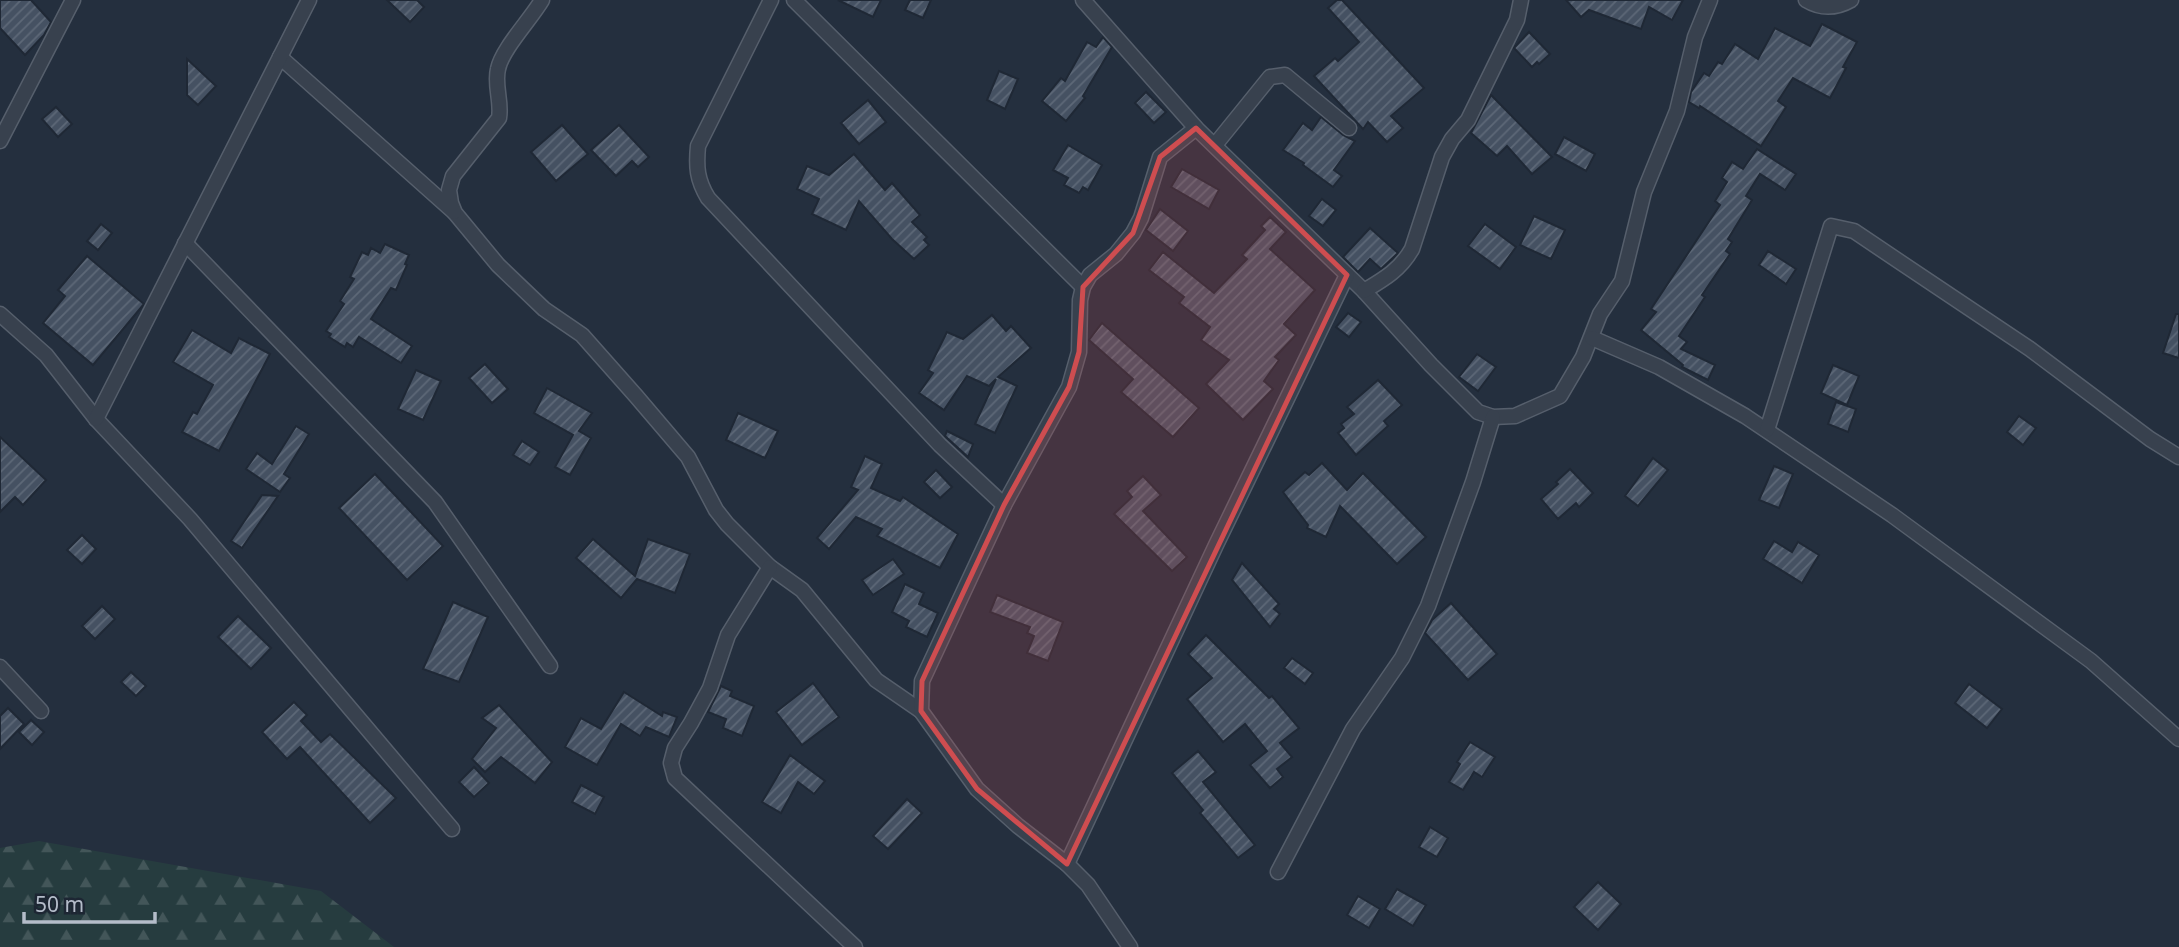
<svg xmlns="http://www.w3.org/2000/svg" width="2179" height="947" font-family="'Noto Sans',sans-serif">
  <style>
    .forest { fill: url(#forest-firs) }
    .building { fill: url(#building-hatch); stroke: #1f2835; stroke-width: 2 }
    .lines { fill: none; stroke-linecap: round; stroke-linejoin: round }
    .minor-casing { stroke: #565f6c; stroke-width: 17 }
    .minor { stroke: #38414e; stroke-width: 14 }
    .marked { fill: #ce4d50; fill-opacity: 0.2; stroke: #ce4d50; stroke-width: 5; stroke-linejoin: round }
  </style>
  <defs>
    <pattern id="forest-firs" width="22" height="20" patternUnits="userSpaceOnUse" patternTransform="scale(1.75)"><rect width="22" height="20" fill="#263c3f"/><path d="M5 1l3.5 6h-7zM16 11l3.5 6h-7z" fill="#435659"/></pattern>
    <pattern id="building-hatch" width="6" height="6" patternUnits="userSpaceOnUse" patternTransform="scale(1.75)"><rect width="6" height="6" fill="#455162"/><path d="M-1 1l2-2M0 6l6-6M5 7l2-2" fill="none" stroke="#5d6877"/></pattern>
  </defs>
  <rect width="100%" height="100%" fill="#242f3e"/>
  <!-- forest -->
  <polygon class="forest" points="39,841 321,891 394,947 0,947 0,848"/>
  <!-- building -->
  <g class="building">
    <polygon points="0,0 31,0 51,22 44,35 25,55 0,28"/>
    <polygon points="387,0 417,0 424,7 410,22"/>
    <polygon points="838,0 881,0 873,17"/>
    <polygon points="910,0 931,0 923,18 905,10"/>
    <polygon points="1337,0 1342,0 1424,88 1391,116 1403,128 1387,142 1368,122 1363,129 1314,76 1335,58 1338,61 1359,42 1328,8"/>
    <polygon points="1566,0 1683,0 1672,20 1649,7 1641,29 1589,10 1581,17"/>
    <polygon points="1822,24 1857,42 1843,67 1846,68 1830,98 1793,78 1778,101 1786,107 1761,146 1700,106 1699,108 1689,102 1691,92 1704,73 1709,76 1718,62 1722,64 1735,44 1758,59 1775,28 1810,46"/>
    <polygon points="1529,32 1550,54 1539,64 1537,62 1532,67 1514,48"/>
    <polygon points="1103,37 1112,47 1083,96 1085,98 1066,121 1042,101 1061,78 1065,81 1087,42 1096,47"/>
    <polygon points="187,59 216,86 198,105 187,95"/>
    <polygon points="999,71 1018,79 1005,109 987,100"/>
    <polygon points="1146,92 1166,112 1154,123 1135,103"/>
    <polygon points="1491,95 1552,157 1532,174 1507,146 1497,156 1471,133"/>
    <polygon points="868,100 886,122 859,144 841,123"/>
    <polygon points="56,107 72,124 58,137 42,119"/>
    <polygon points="1321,117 1343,135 1355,141 1334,170 1342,176 1333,187 1303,165 1304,163 1283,150 1303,123 1312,130"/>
    <polygon points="562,125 588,154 556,181 531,152"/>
    <polygon points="619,125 649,157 638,167 632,161 616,176 591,150"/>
    <polygon points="1564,137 1595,154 1586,171 1555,154"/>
    <polygon points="1068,145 1102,165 1088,190 1083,187 1079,193 1064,185 1068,178 1053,170"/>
    <polygon points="1757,149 1796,174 1785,190 1760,174 1746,196 1752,200 1728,239 1732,242 1726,251 1730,254 1702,295 1705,297 1679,336 1687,342 1681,349 1715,365 1708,380 1682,367 1683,365 1641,330 1656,312 1651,309 1720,205 1715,201 1727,182 1722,178 1732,162 1743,169"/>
    <polygon points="854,154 885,190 892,183 920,215 912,222 927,237 924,240 929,245 914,259 892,239 859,201 846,230 812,214 819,199 797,189 807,166 829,175"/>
    <polygon points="1182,169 1219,190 1209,209 1171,187"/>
    <polygon points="1322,199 1336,210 1323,226 1309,216"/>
    <polygon points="1160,209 1188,231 1173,251 1146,230"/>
    <polygon points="1534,216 1565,230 1551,259 1520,245"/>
    <polygon points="1270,217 1286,232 1270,249 1315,290 1284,324 1296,335 1275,357 1279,360 1264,381 1273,389 1243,420 1206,384 1229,360 1201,340 1210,327 1179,303 1184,297 1149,270 1163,252 1214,293 1247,259 1242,255 1265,230 1261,226"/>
    <polygon points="101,224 112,233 98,250 87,241"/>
    <polygon points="1485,224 1516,247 1500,269 1468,246"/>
    <polygon points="1370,228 1398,253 1381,269 1370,259 1358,272 1343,257"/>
    <polygon points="385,244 409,255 405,264 407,265 396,290 391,288 371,319 412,346 401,363 359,337 353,347 347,343 345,347 329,337 331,334 326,331 344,304 340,301 354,279 350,277 362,252 368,255 371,248 380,253"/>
    <polygon points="1768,251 1796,269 1786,284 1759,265"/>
    <polygon points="87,256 144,304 93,365 43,323 65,296 58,290"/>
    <polygon points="1348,313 1361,322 1349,337 1336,327"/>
    <polygon points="2176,314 2179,314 2179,358 2163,353"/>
    <polygon points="992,315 1006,331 1011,326 1031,348 998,377 1017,386 995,433 975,424 996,379 989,386 967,376 944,410 919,393 933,373 928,370 947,332 963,339"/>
    <polygon points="1102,323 1199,408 1173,437 1121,392 1133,379 1089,340"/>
    <polygon points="192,330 231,353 239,338 270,354 219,451 182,432 193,412 197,414 213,385 173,362"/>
    <polygon points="1477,354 1496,367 1478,391 1459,377"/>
    <polygon points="485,364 508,389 492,403 469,378"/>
    <polygon points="1833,365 1859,376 1847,405 1821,393"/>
    <polygon points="416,370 441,381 423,420 398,409"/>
    <polygon points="1378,380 1402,405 1384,421 1388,426 1356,455 1338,433 1344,428 1341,424 1354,414 1347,407"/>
    <polygon points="547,388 592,413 579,431 591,438 570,475 555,467 573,435 534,413"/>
    <polygon points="1836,402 1856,409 1848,432 1828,424"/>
    <polygon points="738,413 778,431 765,458 726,440"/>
    <polygon points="2019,416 2036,428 2023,445 2007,432"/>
    <polygon points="296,426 309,434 284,474 290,478 280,492 246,469 257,453 272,464"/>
    <polygon points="947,431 973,444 968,457 945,436"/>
    <polygon points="0,437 46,480 23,505 15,497 0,512"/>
    <polygon points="522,441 539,452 530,465 513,455"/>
    <polygon points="865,456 882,464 871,488 900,501 903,497 958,534 940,568 877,536 882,529 856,517 829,549 817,538 858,490 851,487"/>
    <polygon points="1653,458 1668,470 1638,506 1625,496"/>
    <polygon points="1322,463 1347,490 1363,473 1426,537 1397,564 1340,506 1326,537 1307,528 1308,525 1283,492 1305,472 1309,475"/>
    <polygon points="1774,466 1793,474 1779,508 1759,500"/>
    <polygon points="1570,469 1593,493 1579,507 1576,503 1558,519 1541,499 1558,484 1556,482"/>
    <polygon points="936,470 952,487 940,498 924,482"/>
    <polygon points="375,474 443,546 407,580 339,508"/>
    <polygon points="1143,476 1161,495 1143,511 1187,557 1172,571 1114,514 1132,497 1127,491"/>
    <polygon points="262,495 278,496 242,548 231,541"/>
    <polygon points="82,535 96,549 82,564 67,550"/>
    <polygon points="593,539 635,576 648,539 690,554 675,593 637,579 621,598 576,558"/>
    <polygon points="1774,541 1792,552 1798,542 1819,555 1802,583 1763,559"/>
    <polygon points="893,559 904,574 873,595 862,580"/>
    <polygon points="1242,563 1279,604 1274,609 1280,614 1270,627 1232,580"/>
    <polygon points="905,584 924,593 919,604 938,613 927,637 906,627 909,621 892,612"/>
    <polygon points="997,595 1063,622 1048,661 1027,653 1034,636 1027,633 1030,627 990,612"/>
    <polygon points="453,602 488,617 459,682 423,669"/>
    <polygon points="1451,603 1497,654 1468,680 1425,633 1432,620"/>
    <polygon points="102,606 115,619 95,639 82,626"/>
    <polygon points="238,616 271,648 251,669 218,637"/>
    <polygon points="1206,635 1269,698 1272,696 1299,728 1280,743 1292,757 1277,769 1283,777 1270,788 1250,765 1267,751 1245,724 1223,742 1187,699 1212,678 1188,654"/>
    <polygon points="1292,658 1313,673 1305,684 1284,668"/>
    <polygon points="131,672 146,686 136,696 121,682"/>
    <polygon points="813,683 839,717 802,745 776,712"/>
    <polygon points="1969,684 2002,709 1987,728 1955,703"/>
    <polygon points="721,686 732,691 730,696 754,706 742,736 723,728 726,719 708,712"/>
    <polygon points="624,692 662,716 663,712 677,717 669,737 646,727 640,736 621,724 597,765 565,747 581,718 601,729"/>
    <polygon points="294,702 307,715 301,721 321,742 330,734 396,798 370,823 300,747 287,759 262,732"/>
    <polygon points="499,705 552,762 535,783 501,757 485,772 472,759 496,728 482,718"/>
    <polygon points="8,708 24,724 0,749 0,716"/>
    <polygon points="31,720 44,732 32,745 19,732"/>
    <polygon points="1470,742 1495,757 1482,777 1474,772 1463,790 1449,782 1460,764 1457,762"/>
    <polygon points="1198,751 1216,772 1203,782 1255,845 1238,858 1200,813 1203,810 1172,773"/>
    <polygon points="790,755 825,781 814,794 798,782 781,813 762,802"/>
    <polygon points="474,767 489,783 474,797 459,782"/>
    <polygon points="581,785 604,797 595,814 572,802"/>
    <polygon points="907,799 922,813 888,849 873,836"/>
    <polygon points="1430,827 1448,838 1437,857 1419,847"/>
    <polygon points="1598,882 1621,904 1598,930 1574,907"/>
    <polygon points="1397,889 1426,905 1413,926 1385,909"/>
    <polygon points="1358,896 1380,909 1369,928 1347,915"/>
  </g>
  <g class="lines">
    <defs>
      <g id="minor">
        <path d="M 542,0 C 531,19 502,49 498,69 C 494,85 502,102 499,118 L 453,176 L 449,190 L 451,203 L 455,213 L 498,265 L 544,309 L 582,335 L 636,396 L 688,457 L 716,510 L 727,524 L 770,567 L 802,590 L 876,680 L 921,711"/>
        <path d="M 771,0 L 698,146 C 696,167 697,180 708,198 L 940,445 L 1004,505"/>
        <polyline points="794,0 1083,287"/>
        <polyline points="1083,0 1196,128 1364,291 1431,365 1478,412 1493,417 1515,416 1560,396 1583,357 1600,314 1622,281 1644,192 1677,111 1695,37 1710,0"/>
        <path d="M 1806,0 C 1821,9 1835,9 1851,0"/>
        <polyline points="280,57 454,212"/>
        <polyline points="0,141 73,0"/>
        <polyline points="1215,145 1270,77 1285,75 1349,128"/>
        <polyline points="185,243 435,502 550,666"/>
        <path d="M 1364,291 C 1384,279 1400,270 1412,249 L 1442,157 L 1452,139 L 1468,120 L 1517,20 L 1521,0"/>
        <polyline points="0,314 46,355 96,419 190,519 452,829"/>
        <polyline points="1592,338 1659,367 1745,416 1892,515 2091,661 2179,739"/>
        <polyline points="96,419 309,0"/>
        <polyline points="1767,430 1831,226 1854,231 1900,262 2030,349 2150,439 2179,457"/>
        <polyline points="770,567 728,635 710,688 691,723 675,748 671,763 675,778 855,947"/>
        <polyline points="0,667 41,711"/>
        <polyline points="1067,864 1216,545 1347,275"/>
        <polyline points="1278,872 1353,729 1402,658 1428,606 1473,482 1493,417"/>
        <polyline points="1130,947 1088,885 1067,864 1018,826 977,789 921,711 922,681 1004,505 1069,387 1079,352 1080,300 1083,287 1090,275 1116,254 1133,233 1141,218 1160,157 1196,128"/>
      </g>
    </defs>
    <!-- minor casing -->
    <use href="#minor" class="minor-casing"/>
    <!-- minor -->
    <use href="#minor" class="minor"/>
  </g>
  <!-- marked area -->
  <path class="marked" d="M 1196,128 L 1347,275 L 1067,864 L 977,789 L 921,711 L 922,681 L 1004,505 L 1069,387 L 1079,352 L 1083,287 L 1133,233 L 1160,157 Z"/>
  <!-- scale -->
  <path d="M24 912v10h131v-10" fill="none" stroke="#b4bcc9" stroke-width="3.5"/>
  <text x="35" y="912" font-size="21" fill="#b4bcc9" stroke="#1d2633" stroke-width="5" paint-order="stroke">50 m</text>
</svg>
